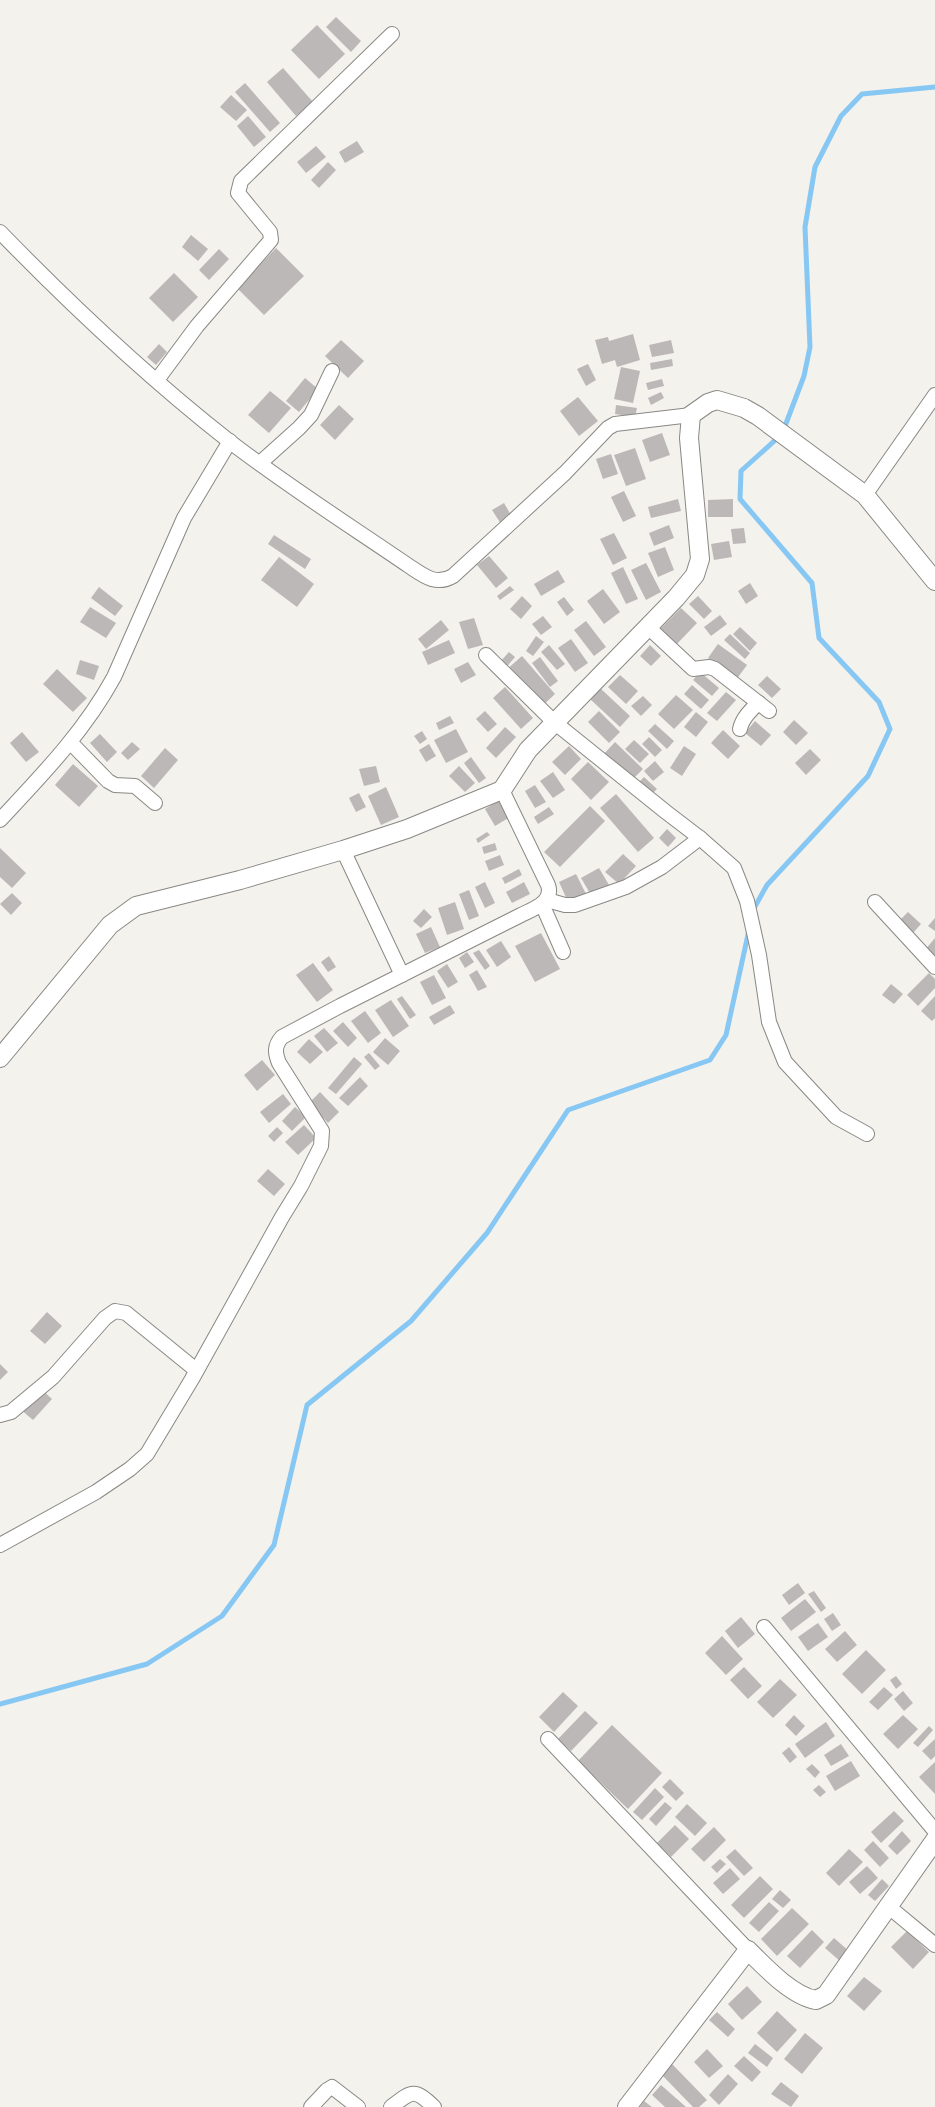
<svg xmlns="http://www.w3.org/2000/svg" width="935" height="2107" font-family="Figtree,sans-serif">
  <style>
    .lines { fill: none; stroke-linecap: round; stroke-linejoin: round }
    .stream { stroke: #87c7f3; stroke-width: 5 }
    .building { fill: #bdb8b8 }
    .minor-casing { stroke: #898884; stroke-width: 16 }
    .tertiary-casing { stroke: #898884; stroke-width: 20 }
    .minor { stroke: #fff; stroke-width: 14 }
    .tertiary { stroke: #fff; stroke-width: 18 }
  </style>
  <rect width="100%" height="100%" fill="#f3f2ed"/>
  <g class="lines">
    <!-- stream -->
    <g class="stream">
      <polyline points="753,910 767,885 868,776 890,729 879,702 819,638 812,583 740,499 741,471 782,434 804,376 810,347 805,227 815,167 841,116 862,94 935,87"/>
      <polyline points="0,1704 147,1664 222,1616 274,1545 307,1405 411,1321 487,1233 568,1110 710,1060 726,1035 749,930"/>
    </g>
  </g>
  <!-- building -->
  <g class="building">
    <polygon points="336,17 361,41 351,52 326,27"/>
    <polygon points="317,25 345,54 319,79 291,50"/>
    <polygon points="283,68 313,102 296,116 267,82"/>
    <polygon points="245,83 280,123 270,132 235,92"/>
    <polygon points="231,95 247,110 236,121 220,107"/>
    <polygon points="248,116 266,137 254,147 237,126"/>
    <polygon points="357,141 364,152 345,163 339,152"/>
    <polygon points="316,146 326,157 306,173 297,162"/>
    <polygon points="328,162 336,170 319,188 311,180"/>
    <polygon points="191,235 208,249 198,261 182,247"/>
    <polygon points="276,248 304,276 264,315 237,288"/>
    <polygon points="219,249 229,259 209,280 199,270"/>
    <polygon points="174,273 198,297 173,322 149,298"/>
    <polygon points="633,334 640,360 617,367 615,360 602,364 595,340 608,337 609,341"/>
    <polygon points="341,340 364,361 348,378 325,356"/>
    <polygon points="671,340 674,353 652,357 649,345"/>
    <polygon points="159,344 167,352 156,365 147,357"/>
    <polygon points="672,359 673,366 651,370 650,363"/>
    <polygon points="588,364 596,380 586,386 577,369"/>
    <polygon points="621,367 640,371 633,403 614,399"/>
    <polygon points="305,378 318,389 299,412 286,401"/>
    <polygon points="662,379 664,386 648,390 646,383"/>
    <polygon points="270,391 291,408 269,433 248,415"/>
    <polygon points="661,392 664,398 651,405 648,398"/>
    <polygon points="578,397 598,421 579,436 560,411"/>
    <polygon points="339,405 354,419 335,440 320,425"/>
    <polygon points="616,405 637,408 635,417 615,414"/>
    <polygon points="662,433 670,455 650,462 642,440"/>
    <polygon points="635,448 646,479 626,486 614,455"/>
    <polygon points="611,454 618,474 603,479 596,459"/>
    <polygon points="624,491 636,516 623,522 611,497"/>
    <polygon points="678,499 681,511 651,518 648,507"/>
    <polygon points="733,499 733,517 708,517 708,500"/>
    <polygon points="504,503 512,517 501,524 492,510"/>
    <polygon points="669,525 674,538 654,546 649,533"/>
    <polygon points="744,528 746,543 733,544 731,529"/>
    <polygon points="614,533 627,558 613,565 600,539"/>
    <polygon points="274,535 311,559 305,569 268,544"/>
    <polygon points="729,541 732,557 714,560 711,544"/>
    <polygon points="665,547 674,570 658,577 648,553"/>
    <polygon points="489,556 508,578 496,588 477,565"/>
    <polygon points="279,557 314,584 297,607 261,580"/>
    <polygon points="646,563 661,592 646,600 631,570"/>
    <polygon points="623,567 638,599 626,604 611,573"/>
    <polygon points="558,570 565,582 541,596 534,584"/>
    <polygon points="750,583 758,596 746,604 738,591"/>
    <polygon points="510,586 514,590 500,600 497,596"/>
    <polygon points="99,587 123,606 115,616 91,598"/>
    <polygon points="603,589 620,612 604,624 587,601"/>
    <polygon points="522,596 532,606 521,619 510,609"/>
    <polygon points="698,596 712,611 704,619 689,604"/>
    <polygon points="564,597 574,610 567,616 557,602"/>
    <polygon points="90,607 116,623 106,638 80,622"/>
    <polygon points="681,608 697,623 674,647 658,631"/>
    <polygon points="720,615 727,624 711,636 704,627"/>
    <polygon points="543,616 552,627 541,635 532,624"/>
    <polygon points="474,618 483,645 468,649 459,622"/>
    <polygon points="441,620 449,630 426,649 418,639"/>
    <polygon points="586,621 606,647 594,656 574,630"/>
    <polygon points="740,627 757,643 750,651 733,634"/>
    <polygon points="730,634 750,653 745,659 724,640"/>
    <polygon points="536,636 544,642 533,656 526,651"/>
    <polygon points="571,639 588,663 575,672 558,648"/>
    <polygon points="449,640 455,653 428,665 422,652"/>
    <polygon points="718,644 747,665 736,680 708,658"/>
    <polygon points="549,645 565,664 557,670 541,652"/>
    <polygon points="650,645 661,656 651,666 640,656"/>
    <polygon points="509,652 515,657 504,670 498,664"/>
    <polygon points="522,656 555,694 540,708 507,669"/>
    <polygon points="540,657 558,681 550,687 532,663"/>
    <polygon points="80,660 99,666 94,680 76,674"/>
    <polygon points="468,662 476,675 461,683 454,669"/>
    <polygon points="57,669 87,698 73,712 43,684"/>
    <polygon points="700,672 719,688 712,696 693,680"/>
    <polygon points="620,675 638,691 626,704 608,687"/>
    <polygon points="767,676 781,689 772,698 758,685"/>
    <polygon points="692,685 709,700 701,709 684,694"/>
    <polygon points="505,687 533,718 521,729 493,698"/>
    <polygon points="600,688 630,716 620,727 590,699"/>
    <polygon points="726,692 736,700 717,721 707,713"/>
    <polygon points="676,695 693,710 674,729 658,714"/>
    <polygon points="643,696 652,705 641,716 631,706"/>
    <polygon points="485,711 497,724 488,732 476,719"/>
    <polygon points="599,711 620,732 609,743 588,722"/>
    <polygon points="696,712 708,722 696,737 684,727"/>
    <polygon points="450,716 454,723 439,730 436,723"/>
    <polygon points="794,720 808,733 796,745 783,732"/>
    <polygon points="755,721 771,735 761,746 745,733"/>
    <polygon points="655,724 674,741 667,749 648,731"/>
    <polygon points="505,727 516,737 496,758 486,748"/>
    <polygon points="456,729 468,752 446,763 434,740"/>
    <polygon points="723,730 740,746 728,759 711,743"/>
    <polygon points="422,731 427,739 420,744 414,736"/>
    <polygon points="22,732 39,752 26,762 10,743"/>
    <polygon points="100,734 117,752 107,762 90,743"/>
    <polygon points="649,737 662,750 655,757 642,744"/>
    <polygon points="634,740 649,754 640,763 625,749"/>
    <polygon points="132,742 140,749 128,760 121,753"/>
    <polygon points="615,742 643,769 630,782 602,756"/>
    <polygon points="429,744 436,756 426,762 419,750"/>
    <polygon points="569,746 581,759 565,775 552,762"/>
    <polygon points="684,746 696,754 682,776 670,768"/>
    <polygon points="165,748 178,760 154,788 141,776"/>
    <polygon points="810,749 821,760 806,775 795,763"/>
    <polygon points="471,757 486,778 479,783 464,763"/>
    <polygon points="655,761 664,772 653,781 644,771"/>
    <polygon points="588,762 609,782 591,800 571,779"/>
    <polygon points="73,764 98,786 79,807 55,785"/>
    <polygon points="376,766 380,782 364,786 359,769"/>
    <polygon points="459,766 475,783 465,792 449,776"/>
    <polygon points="553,772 565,790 553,798 540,781"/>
    <polygon points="644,777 657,789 649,797 636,785"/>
    <polygon points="535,785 546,802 535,808 525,791"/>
    <polygon points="386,787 399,817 381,825 368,796"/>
    <polygon points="359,793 366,807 356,812 349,798"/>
    <polygon points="616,794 654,838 638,852 600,808"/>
    <polygon points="500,800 510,817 495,826 485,809"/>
    <polygon points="590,806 605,821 560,867 544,852"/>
    <polygon points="549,807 554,814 538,824 534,817"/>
    <polygon points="667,829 676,838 668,847 659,838"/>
    <polygon points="487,832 490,835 478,843 476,839"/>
    <polygon points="495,843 497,850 484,854 482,847"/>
    <polygon points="0,848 26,873 12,888 0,877"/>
    <polygon points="623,854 636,866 619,884 605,872"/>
    <polygon points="500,855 504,865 489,871 485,861"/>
    <polygon points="599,868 609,885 591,895 581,878"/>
    <polygon points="519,869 522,875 505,884 502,878"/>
    <polygon points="576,874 587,896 569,904 559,882"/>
    <polygon points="485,882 495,903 485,908 475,887"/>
    <polygon points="524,882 530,894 512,903 506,892"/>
    <polygon points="469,890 479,916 469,920 459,894"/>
    <polygon points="12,893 22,903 11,915 0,904"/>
    <polygon points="455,902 464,929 447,935 438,908"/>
    <polygon points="424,909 432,917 421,928 413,921"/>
    <polygon points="908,912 921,924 913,933 900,920"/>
    <polygon points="935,918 935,931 928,926"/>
    <polygon points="431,927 440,947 425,953 416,934"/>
    <polygon points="541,933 560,969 535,982 515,946"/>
    <polygon points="935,938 935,959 925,950"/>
    <polygon points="501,941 511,957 497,967 486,950"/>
    <polygon points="479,950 490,966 485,970 473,953"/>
    <polygon points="467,952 474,962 465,968 459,958"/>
    <polygon points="329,956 336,967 328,972 321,962"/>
    <polygon points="313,963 333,990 317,1002 296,975"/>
    <polygon points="447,964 458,982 448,988 437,971"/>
    <polygon points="477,970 487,987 478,991 469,975"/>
    <polygon points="929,973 935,979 935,988 918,1006 907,995"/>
    <polygon points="434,975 446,998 432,1005 420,982"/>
    <polygon points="891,984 903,994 894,1004 882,995"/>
    <polygon points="402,996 416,1015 410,1019 397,999"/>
    <polygon points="935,996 935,1018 932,1021 921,1011"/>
    <polygon points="391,1000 409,1026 393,1037 375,1010"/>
    <polygon points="450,1005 455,1013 434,1025 429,1017"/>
    <polygon points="365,1011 381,1033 368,1043 351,1021"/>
    <polygon points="343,1022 357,1038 348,1047 333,1031"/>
    <polygon points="324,1028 338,1043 327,1052 314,1036"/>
    <polygon points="385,1038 400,1051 388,1065 373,1052"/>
    <polygon points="309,1039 323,1052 310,1064 297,1052"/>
    <polygon points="369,1053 380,1066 375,1070 364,1057"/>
    <polygon points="354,1057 362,1064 336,1094 328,1088"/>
    <polygon points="262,1060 275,1075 257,1091 244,1075"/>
    <polygon points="360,1077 368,1086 348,1106 339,1098"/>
    <polygon points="320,1092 339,1112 328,1123 309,1103"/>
    <polygon points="283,1094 291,1104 269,1123 260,1112"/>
    <polygon points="295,1107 306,1117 292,1131 282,1121"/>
    <polygon points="304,1125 316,1138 298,1155 285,1142"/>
    <polygon points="277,1127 283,1133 274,1142 268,1136"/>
    <polygon points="268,1169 285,1184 274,1196 257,1181"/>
    <polygon points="47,1312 62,1326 45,1344 30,1331"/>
    <polygon points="0,1364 8,1372 0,1380"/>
    <polygon points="40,1388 52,1399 33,1420 20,1409"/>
    <polygon points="798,1583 805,1593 789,1605 782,1595"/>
    <polygon points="814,1591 826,1608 821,1612 808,1594"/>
    <polygon points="805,1599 816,1612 791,1631 781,1618"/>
    <polygon points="833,1613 841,1625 832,1631 824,1619"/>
    <polygon points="741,1617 755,1634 738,1648 725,1631"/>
    <polygon points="818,1623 828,1637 808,1651 798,1637"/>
    <polygon points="845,1631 857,1645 837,1662 825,1649"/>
    <polygon points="722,1636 743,1659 726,1675 705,1653"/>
    <polygon points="866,1650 886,1670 862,1694 842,1674"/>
    <polygon points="744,1667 762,1686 748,1699 730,1680"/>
    <polygon points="896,1676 902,1684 896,1689 890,1680"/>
    <polygon points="780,1679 797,1695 773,1718 757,1702"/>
    <polygon points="884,1687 893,1695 878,1710 869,1702"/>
    <polygon points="903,1691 913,1703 904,1711 894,1699"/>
    <polygon points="563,1692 578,1706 554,1732 539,1717"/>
    <polygon points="585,1711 598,1723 571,1751 558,1739"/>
    <polygon points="794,1715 805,1726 796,1736 785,1725"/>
    <polygon points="903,1715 918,1729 898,1749 883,1734"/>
    <polygon points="826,1722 835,1736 805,1758 795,1744"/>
    <polygon points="612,1725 662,1773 628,1809 578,1761"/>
    <polygon points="929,1726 933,1730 918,1747 913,1743"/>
    <polygon points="935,1739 935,1756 931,1760 922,1751"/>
    <polygon points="841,1744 849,1756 831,1766 824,1755"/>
    <polygon points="789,1747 797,1757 790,1763 782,1753"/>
    <polygon points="851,1761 860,1776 835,1791 826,1776"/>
    <polygon points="935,1762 935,1794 919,1777"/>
    <polygon points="812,1764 820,1772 815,1778 806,1769"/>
    <polygon points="670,1779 684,1793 676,1801 662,1787"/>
    <polygon points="819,1785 826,1792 820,1797 813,1790"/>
    <polygon points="655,1788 664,1797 642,1820 633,1812"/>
    <polygon points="665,1802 672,1808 656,1826 649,1819"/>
    <polygon points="687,1804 707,1823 695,1836 675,1817"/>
    <polygon points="894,1811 904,1821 881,1843 871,1832"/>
    <polygon points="675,1825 689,1839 671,1857 657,1843"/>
    <polygon points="714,1827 726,1840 704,1862 691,1849"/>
    <polygon points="902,1831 911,1841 897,1855 888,1846"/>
    <polygon points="873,1841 889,1858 880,1867 864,1850"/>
    <polygon points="735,1849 753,1868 744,1876 726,1857"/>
    <polygon points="849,1849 863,1862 839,1886 826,1873"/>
    <polygon points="720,1859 726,1864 717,1873 711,1867"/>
    <polygon points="867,1866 878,1878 860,1894 849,1882"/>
    <polygon points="730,1868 740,1879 723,1894 713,1883"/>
    <polygon points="760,1876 773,1889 744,1918 731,1905"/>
    <polygon points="882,1879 889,1886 875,1901 868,1895"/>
    <polygon points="780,1890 791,1900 783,1908 772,1899"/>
    <polygon points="769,1902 779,1911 759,1932 749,1923"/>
    <polygon points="792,1908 809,1924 777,1956 761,1939"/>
    <polygon points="812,1930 824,1942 800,1968 787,1956"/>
    <polygon points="907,1931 929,1952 913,1969 891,1947"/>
    <polygon points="834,1938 850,1952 841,1962 825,1948"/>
    <polygon points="864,1977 882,1991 864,2011 847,1996"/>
    <polygon points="747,1986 762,2002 742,2020 728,2004"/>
    <polygon points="777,2011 797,2030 777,2052 757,2033"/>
    <polygon points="717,2012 735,2029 728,2037 709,2020"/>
    <polygon points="805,2033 823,2048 802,2074 784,2059"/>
    <polygon points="755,2044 773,2058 767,2067 748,2053"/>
    <polygon points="707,2049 723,2066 709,2078 694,2062"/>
    <polygon points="744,2056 761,2072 752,2082 734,2066"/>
    <polygon points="672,2064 707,2100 699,2107 693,2107 661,2074"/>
    <polygon points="728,2074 738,2084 719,2105 709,2095"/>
    <polygon points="781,2082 799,2096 791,2107 771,2094"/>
    <polygon points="661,2085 686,2107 665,2107 652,2095"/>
    <polygon points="644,2101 652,2107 640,2107"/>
  </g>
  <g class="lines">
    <defs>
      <g id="minor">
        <path d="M 0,232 C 70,304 150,379 229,441 C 286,485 349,525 409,566 C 424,576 436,586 453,576 L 565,473 L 608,428 L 615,424 L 691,415"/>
        <polyline points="157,380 197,326 271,240 270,232 238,193 241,181 392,34"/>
        <polyline points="260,463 299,428 311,415 332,371"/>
        <polyline points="865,495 935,395"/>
        <polyline points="648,627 693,669 709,667 715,669 769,711"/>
        <polyline points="486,655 554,722 666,812 700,838 734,868 747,901 759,955 769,1022 785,1062 836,1117 867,1134"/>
        <path d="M 740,729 C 742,719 751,709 759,703"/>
        <polyline points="71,743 108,781 115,785 135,786 155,803"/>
        <path d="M 0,820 C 42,775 84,732 114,677 L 184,518 L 230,441"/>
        <polyline points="343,850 402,975"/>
        <polyline points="547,900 565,905 575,905 626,887 662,867 700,838"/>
        <polyline points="875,902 935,967"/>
        <polyline points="542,904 563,952"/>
        <polyline points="0,1415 11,1412 53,1377 105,1318 115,1311 126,1313 196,1370"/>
        <path d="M 0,1545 L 96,1492 L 130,1469 L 147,1454 L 192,1379 L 282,1217 L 301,1186 L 321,1146 L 322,1131 L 279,1063 C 275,1053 274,1046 282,1037 L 340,1006 L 521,915 C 533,909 554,902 548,885 L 502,790"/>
        <polyline points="764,1627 935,1831"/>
        <polyline points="548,1739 748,1950"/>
        <polyline points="889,1907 935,1945"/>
        <polyline points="311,2107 327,2090 332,2087 358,2107"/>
        <path d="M 391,2107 C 412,2091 414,2088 434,2107"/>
      </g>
      <g id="tertiary">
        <polyline points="0,1058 110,925 136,906 240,880 343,850 407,829 502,790 528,750 676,598 695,575 700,559 689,438 691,415 708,403 717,400 744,408 758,416 865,495 935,581"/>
        <path d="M 627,2107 L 748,1950 C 765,1967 792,1996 816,2000 L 826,1995 L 935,1840"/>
      </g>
    </defs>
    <!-- minor casing -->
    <use href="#minor" class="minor-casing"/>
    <!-- tertiary casing -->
    <use href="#tertiary" class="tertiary-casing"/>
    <!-- minor -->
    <use href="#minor" class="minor"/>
    <!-- tertiary -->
    <use href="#tertiary" class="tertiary"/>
  </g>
</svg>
